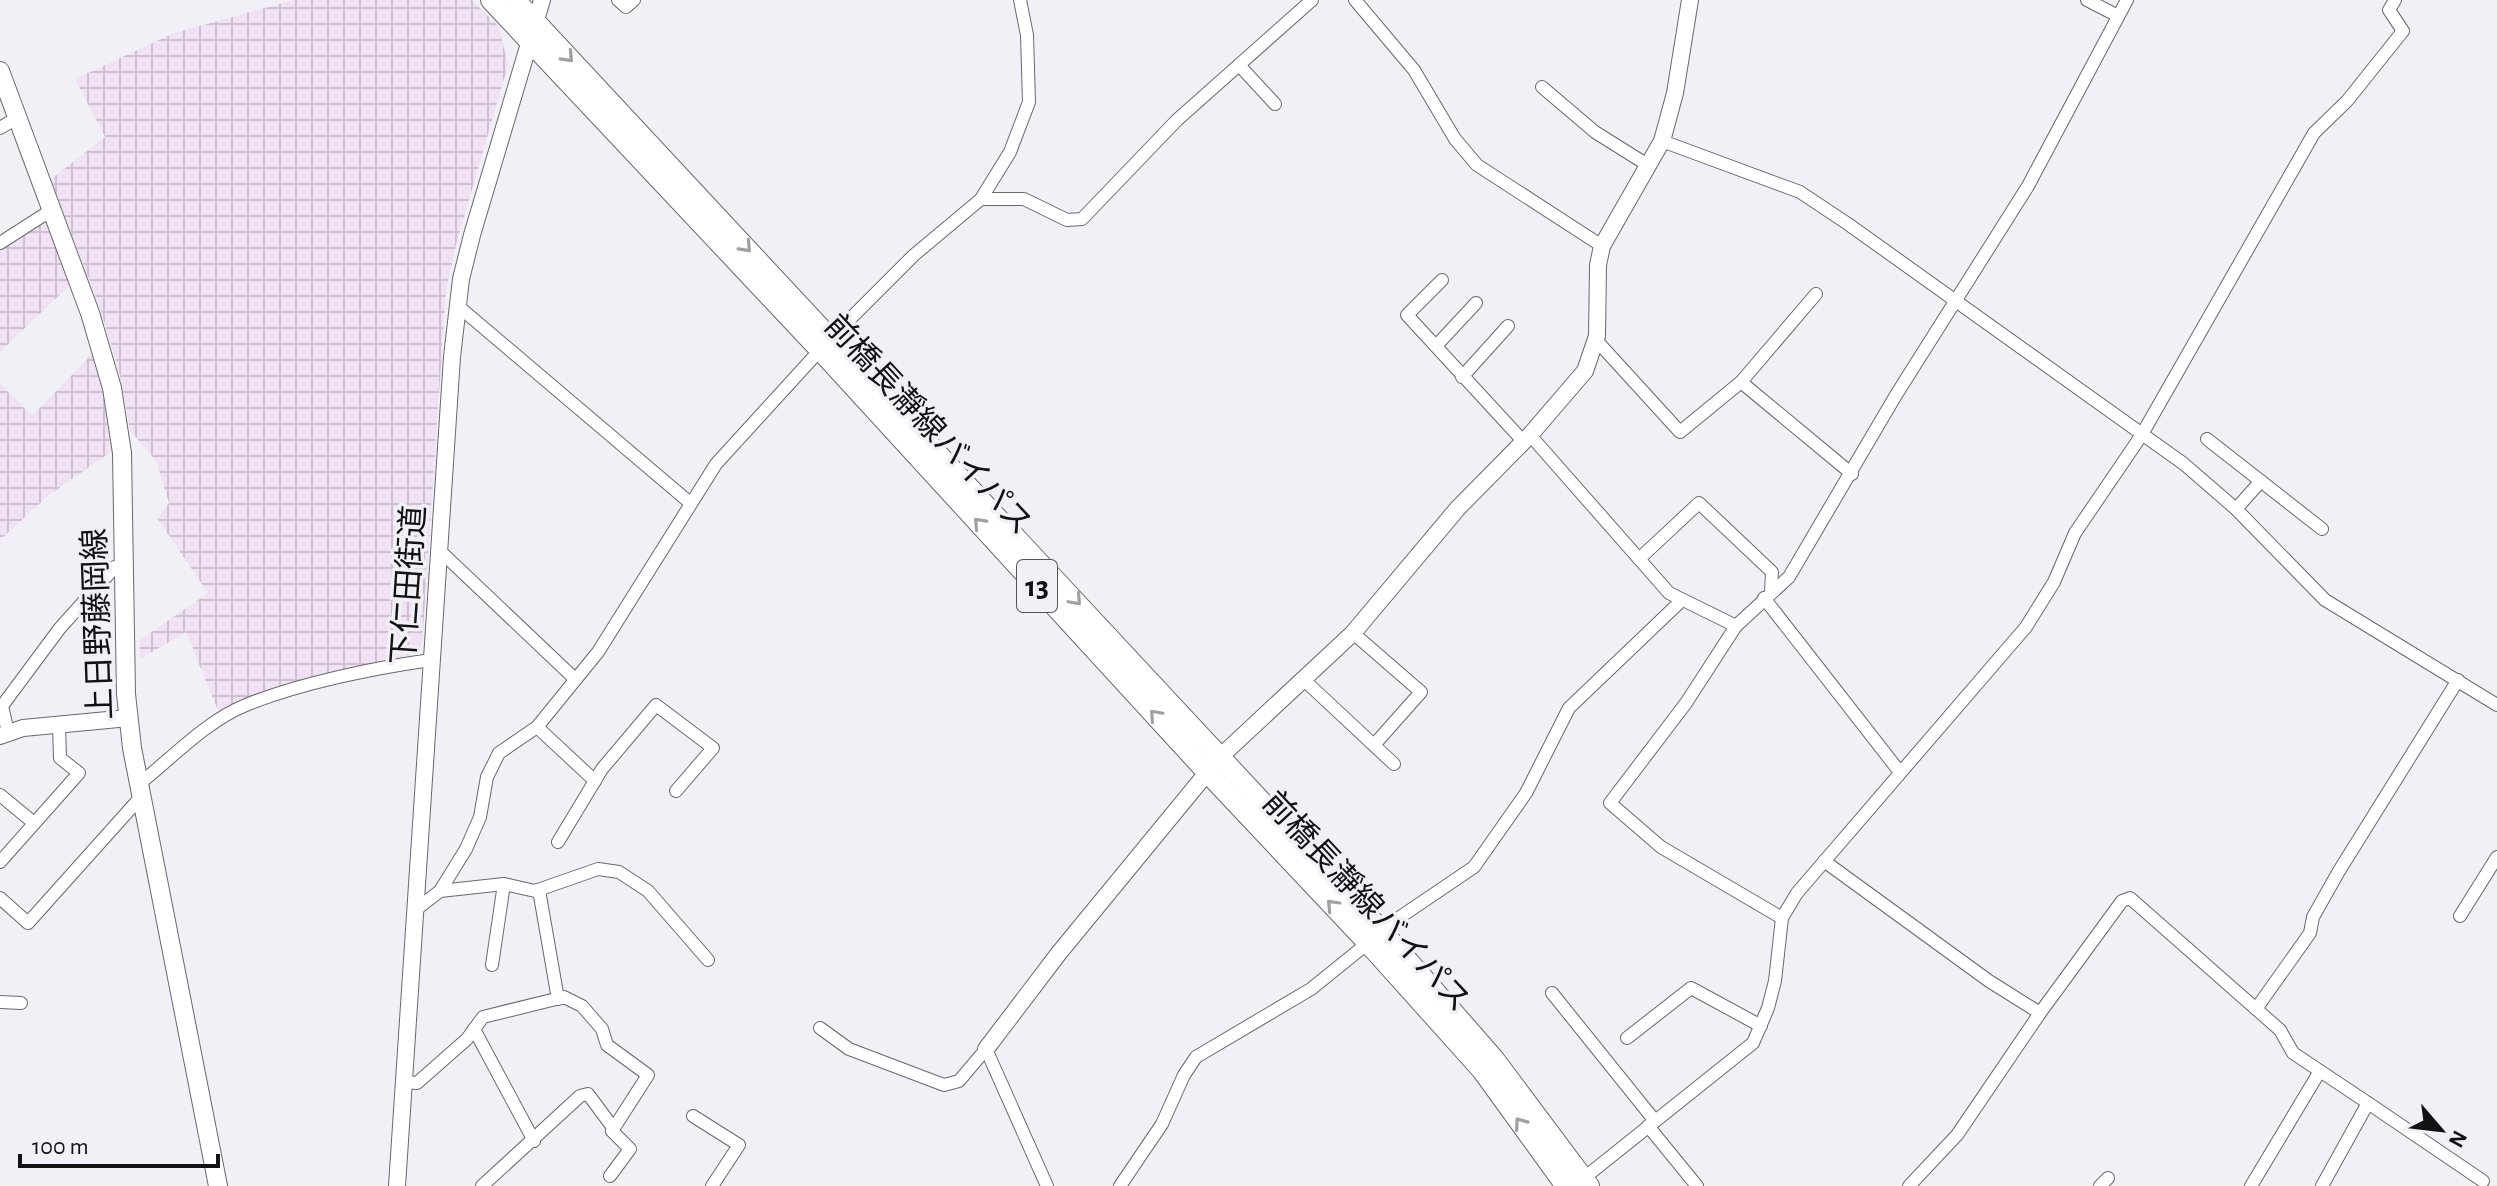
<svg xmlns="http://www.w3.org/2000/svg" width="2497" height="1186" font-family="'Alegreya Sans','Noto Sans JP',sans-serif">
  <style>
    .industrial { fill: url(#industrial-grid) }
    .lines { fill: none; stroke-linecap: round; stroke-linejoin: round }
    .minor-casing { stroke: #69676d; stroke-width: 14 }
    .tertiary-casing { stroke: #69676d; stroke-width: 18 }
    .secondary-casing { stroke: #69676d; stroke-width: 20 }
    .primary-casing { stroke: #69676d; stroke-width: 22 }
    .minor { stroke: #fff; stroke-width: 12 }
    .tertiary { stroke: #fff; stroke-width: 16 }
    .secondary { stroke: #fff; stroke-width: 18 }
    .primary { stroke: #fff; stroke-width: 20 }
    .oneway { stroke: #a0a0a1 }
    .labels { text-anchor: middle; stroke-width: 7; stroke-linejoin: round; paint-order: stroke }
    .shield { fill: #f2f0f7; stroke: #555457; stroke-width: 2 }
    .shield-label { font-size: 30px; font-weight: bold; fill: #121113 }
    .street-label { font-size: 32px; fill: #121113; stroke: #f2f0f7 }
  </style>
  <defs>
    <pattern id="industrial-grid" width="8" height="8" patternUnits="userSpaceOnUse" patternTransform="scale(2)"><rect width="8" height="8" fill="#f1e1f4"/><path d="M0 4h8M4 0v8" fill="none" stroke="#cec0d0"/></pattern>
  </defs>
  <rect width="100%" height="100%" fill="#f2f0f7"/>
  <!-- industrial -->
  <g class="industrial">
    <polygon points="294,0 472,0 499,27 508,65 456,245 446,291 422,645 417,653 241,701 219,713 186,632 140,659 140,640 208,593 157,518 169,503 156,461 130,430 120,375 101,311 51,179 105,137 75,79 174,33"/>
    <polygon points="45,220 70,285 0,352 0,250"/>
    <polygon points="93,353 101,378 111,452 49,495 0,540 0,384 32,416"/>
  </g>
  <g class="lines">
    <defs>
      <g id="minor">
        <polyline points="618,0 626,7 634,0"/>
        <polyline points="1355,0 1414,70 1455,139 1477,165 1602,246"/>
        <polyline points="2087,0 2118,16"/>
        <polyline points="1239,65 1275,104"/>
        <polyline points="1542,87 1595,132 1646,164"/>
        <polyline points="0,128 15,119"/>
        <polyline points="1662,141 1800,192 1848,224 2184,464 2236,509 2325,600 2497,705"/>
        <polyline points="981,199 1024,199 1067,220 1082,219 1177,120 1312,0"/>
        <polyline points="0,243 50,211"/>
        <polyline points="1442,280 1407,315 1523,441"/>
        <polyline points="458,306 689,502"/>
        <polyline points="1596,340 1680,432 1741,382 1852,474"/>
        <polyline points="1436,346 1476,303"/>
        <polyline points="1462,377 1508,326"/>
        <polyline points="1741,382 1816,294"/>
        <polyline points="1530,435 1669,593 1736,626 1789,577 1896,395 2028,186 2127,0"/>
        <polyline points="2207,439 2322,529"/>
        <polyline points="2236,509 2261,481"/>
        <polyline points="439,550 575,679"/>
        <polyline points="1639,559 1699,503 1772,572 1771,592"/>
        <polyline points="1764,598 1899,771"/>
        <polyline points="1736,626 1686,703 1610,803 1661,847 1782,918"/>
        <polyline points="1353,633 1421,692 1374,745"/>
        <polyline points="1304,680 1394,764"/>
        <polyline points="537,727 595,781"/>
        <polyline points="8,732 2,706 60,628 115,567 123,566"/>
        <path d="M 138,785 C 171,759 206,721 246,705 C 300,683 374,668 431,660"/>
        <polyline points="0,795 34,823"/>
        <polyline points="558,842 602,769 656,705 713,748 676,791"/>
        <polyline points="1824,861 1989,981 2040,1013 2122,901 2130,898 2280,1030 2293,1053 2368,1103 2322,1186"/>
        <polyline points="0,862 79,773 60,758 59,725"/>
        <polyline points="539,890 558,999"/>
        <polyline points="440,891 504,884 535,891 598,869 619,872 648,891 708,960"/>
        <polyline points="0,898 28,923 140,798"/>
        <polyline points="414,911 440,891 466,849 480,817 487,777 499,753 537,727 598,652 716,464 831,338 914,255 981,199 1010,152 1029,102 1027,35 1020,0"/>
        <polyline points="2460,916 2497,857"/>
        <polyline points="1381,930 1474,867 1526,793 1569,708 1681,601"/>
        <polyline points="492,965 504,884"/>
        <polyline points="1552,993 1655,1121"/>
        <polyline points="0,1002 21,1003"/>
        <polyline points="2256,1009 2310,933 2313,917 2339,871 2458,680"/>
        <polyline points="820,1028 849,1049 944,1085 959,1081 986,1049 1047,1186"/>
        <polyline points="474,1029 534,1141"/>
        <polyline points="1627,1038 1691,988 1761,1026"/>
        <polyline points="404,1082 417,1083 467,1039 483,1017 564,997 582,1006 602,1029 607,1045 648,1075 612,1131 630,1149 610,1176"/>
        <polyline points="2368,1103 2483,1181"/>
        <polyline points="693,1116 739,1145 712,1186"/>
        <polyline points="1648,1126 1697,1186"/>
        <polyline points="1579,1182 1753,1043 1768,1008 1775,981 1782,918 1797,893 2026,627 2054,582 2075,533 2141,436 2314,133 2347,101 2403,31 2389,10 2395,0"/>
        <polyline points="482,1186 580,1096 588,1094 614,1129"/>
        <polyline points="1120,1186 1162,1124 1184,1075 1196,1057 1311,989 1368,943"/>
        <polyline points="1909,1186 1957,1135 2040,1013"/>
        <polyline points="2100,1186 2108,1178"/>
        <polyline points="2251,1186 2320,1071"/>
      </g>
      <g id="tertiary">
        <polyline points="0,736 23,728 129,718"/>
        <polyline points="986,1049 1059,953 1220,757 1353,633 1458,508 1530,435 1585,371 1597,336 1598,265 1602,246 1662,141 1675,93 1690,0"/>
        <polyline points="397,1186 452,357 461,279 472,235 542,0"/>
      </g>
      <polyline id="secondary" points="0,71 90,313 112,388 122,453 126,694 132,748 218,1186"/>
      <g id="primary">
        <polyline points="491,0 821,351 1207,772 1368,943 1482,1070 1566,1186"/>
        <polyline points="515,0 1381,930 1494,1059 1589,1186"/>
      </g>
    </defs>
    <!-- minor casing -->
    <use href="#minor" class="minor-casing"/>
    <!-- tertiary casing -->
    <use href="#tertiary" class="tertiary-casing"/>
    <!-- secondary casing -->
    <use href="#secondary" class="secondary-casing"/>
    <!-- primary casing -->
    <use href="#primary" class="primary-casing"/>
    <!-- minor -->
    <use href="#minor" class="minor"/>
    <!-- tertiary -->
    <use href="#tertiary" class="tertiary"/>
    <!-- secondary -->
    <use href="#secondary" class="secondary"/>
    <!-- primary -->
    <use href="#primary" class="primary"/>
  </g>
  <!-- one-way arrows -->
  <defs><path id="oneway-chevron" d="M-2-3.5L2.5 0L-2 3.5" fill="none" stroke-width="1.6" stroke-linecap="round" stroke-linejoin="round" transform="scale(2)"/></defs>
  <g class="oneway">
    <use href="#oneway-chevron" transform="translate(568 57) rotate(47)"/>
    <use href="#oneway-chevron" transform="translate(746 247) rotate(47)"/>
    <use href="#oneway-chevron" transform="translate(979 523) rotate(-133)"/>
    <use href="#oneway-chevron" transform="translate(1076 600) rotate(48)"/>
    <use href="#oneway-chevron" transform="translate(1155 715) rotate(-132)"/>
    <use href="#oneway-chevron" transform="translate(1332 905) rotate(-134)"/>
    <use href="#oneway-chevron" transform="translate(1520 1123) rotate(-126)"/>
  </g>
  <g class="labels">
    <!-- shield labels -->
    <rect class="shield" x="1017" y="560" width="40" height="52" rx="6"/>
    <g class="shield-label">
      <text x="1037" y="596">13</text>
    </g>
    <!-- street labels -->
    <g class="street-label">
      <text transform="translate(929 424) rotate(47)" y="11">前橋長瀞線バイパス</text>
      <text transform="translate(408 585) rotate(-86)" y="11">下仁田街道</text>
      <text transform="translate(97 624) rotate(-92)" y="11">上日野藤岡線</text>
      <text transform="translate(1367 901) rotate(47)" y="11">前橋長瀞線バイパス</text>
    </g>
  </g>
  <!-- north arrow -->
  <g transform="translate(2441 1130) rotate(118)" stroke="#f2f0f7" stroke-width="6" paint-order="stroke">
  <path d="M0-6L14 30L0 20L-14 30Z" fill="#121113"/>
  <text y="-12" font-size="22" font-weight="bold" text-anchor="middle" fill="#121113">N</text>
  </g>
  <!-- scale -->
  <path d="M20 1154v12h198v-12" fill="none" stroke="#121113" stroke-width="4"/>
  <text x="32" y="1154" font-size="24" fill="#121113" stroke="#f2f0f7" stroke-width="6" paint-order="stroke">100 m</text>
</svg>
